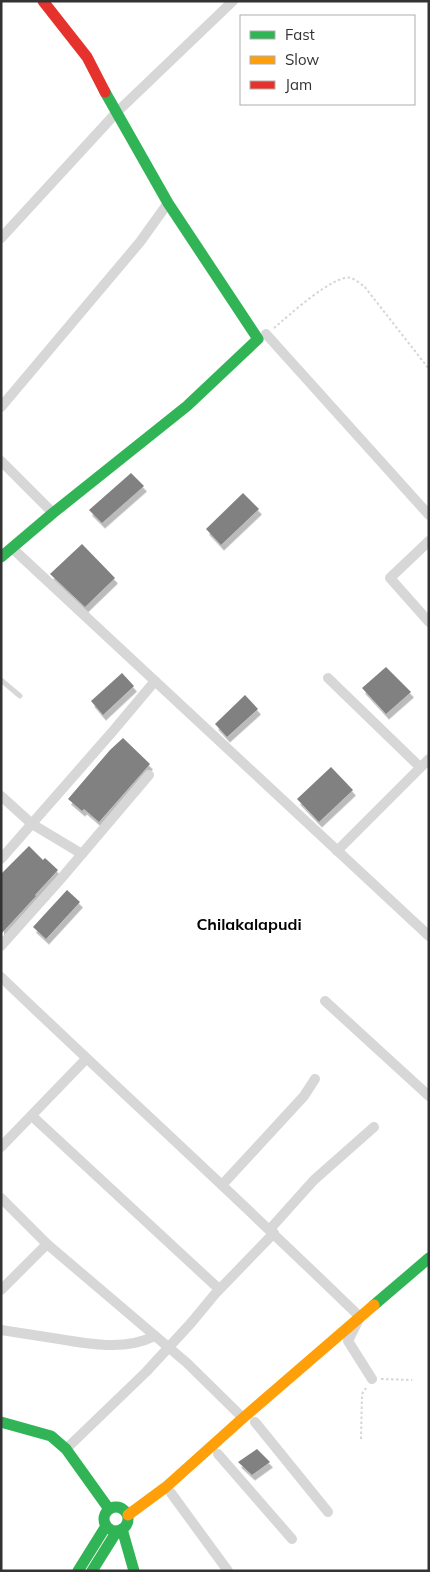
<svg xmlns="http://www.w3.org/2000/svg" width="430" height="1572" font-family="Mulish,sans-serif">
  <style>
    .building { fill: #818181; filter: url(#shadow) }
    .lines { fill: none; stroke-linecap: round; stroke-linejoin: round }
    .path { stroke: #d6d6d6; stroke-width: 2; stroke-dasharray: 2.5 2.5; stroke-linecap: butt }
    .lane { stroke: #d7d7d7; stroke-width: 5 }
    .street { stroke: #d7d7d7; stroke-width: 10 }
    .fast { stroke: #30b455; stroke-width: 11 }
    .slow { stroke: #ff9f0a; stroke-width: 11 }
    .jam { stroke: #e5322d; stroke-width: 11 }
    .labels { text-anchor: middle; stroke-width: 5; stroke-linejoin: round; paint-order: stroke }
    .quarter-label { font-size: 16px; font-weight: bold; fill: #000; stroke: #fff }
  </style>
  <defs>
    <filter id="shadow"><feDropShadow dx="3" dy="5.5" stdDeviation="0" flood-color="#0004"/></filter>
  </defs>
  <rect width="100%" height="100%" fill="#fff"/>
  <!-- building -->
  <g class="building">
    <polygon points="131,473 144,486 102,523 89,510"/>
    <polygon points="243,493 259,509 221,545 206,529"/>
    <polygon points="82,544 115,578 85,607 50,574"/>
    <polygon points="386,667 411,692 386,714 362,688"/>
    <polygon points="122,673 134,686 103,715 91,701"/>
    <polygon points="245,695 258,709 227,737 215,724"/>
    <polygon points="123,738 150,764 99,822 84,809 82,811 68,799 110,750"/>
    <polygon points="331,767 353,790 319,822 297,799"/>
    <polygon points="29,846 43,860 45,858 58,870 35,895 36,896 1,934 1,874"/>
    <polygon points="67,890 80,902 46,939 33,927"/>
    <polygon points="257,1449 270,1462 252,1475 238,1462"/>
  </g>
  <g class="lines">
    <!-- path -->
    <g class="path">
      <path d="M 274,328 C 287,317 335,273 351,278 C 355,279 360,284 364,286 L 429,369"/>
      <polyline points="381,1379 412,1380"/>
      <polyline points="361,1439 362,1394 366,1388"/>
    </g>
    <!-- lane -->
    <polyline class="lane" points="1,680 20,696"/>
    <!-- street -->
    <g class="street">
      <polyline points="1,238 116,113 233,1"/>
      <polyline points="266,334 429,515"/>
      <polyline points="1,407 140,242 168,203"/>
      <polyline points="1,461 53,513"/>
      <polyline points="429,541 390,578 429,622"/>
      <polyline points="12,548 429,936"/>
      <polyline points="328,678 420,767"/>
      <polyline points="1,796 32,824 82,854"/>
      <polyline points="337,851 429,759"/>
      <polyline points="1,859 113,731 155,681"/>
      <polyline points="1,946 59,881 149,775"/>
      <path d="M 1,977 C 120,1091 242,1202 360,1317 L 348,1341 L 372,1379"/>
      <polyline points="325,1001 429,1096"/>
      <polyline points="32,1116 219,1289"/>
      <polyline points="1,1147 86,1059"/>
      <polyline points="222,1185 304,1096 315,1079"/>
      <polyline points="1,1198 47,1244 187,1363 243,1418"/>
      <polyline points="270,1229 314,1180 374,1127"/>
      <polyline points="1,1290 47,1244"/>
      <path d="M 1,1330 C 21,1333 40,1336 59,1339 C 91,1344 124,1351 155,1336"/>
      <polyline points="255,1422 328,1512"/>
      <polyline points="66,1449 146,1372 191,1323 215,1294 274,1233"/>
      <polyline points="218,1454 292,1539"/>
      <polyline points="171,1493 228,1571"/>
    </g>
    <!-- fast -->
    <g class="fast">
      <polyline points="1,557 53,513 187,406 258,339 168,203 105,92"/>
      <polyline points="374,1305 429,1258"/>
      <polyline points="1,1422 51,1436 66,1449 109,1509"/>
      <circle cx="116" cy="1519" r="12"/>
      <polyline points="122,1529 134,1571"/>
      <polyline points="78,1571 106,1526"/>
      <polyline points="92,1571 117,1531"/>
    </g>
    <!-- slow -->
    <polyline class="slow" points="128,1515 166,1487 243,1418 374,1305"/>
    <!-- jam -->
    <polyline class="jam" points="43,1 87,57 105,92"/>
  </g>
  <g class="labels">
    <!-- quarter labels -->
    <g class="quarter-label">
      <text x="249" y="930">Chilakalapudi</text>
    </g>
  </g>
  <!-- border -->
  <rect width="430" height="1572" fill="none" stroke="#333333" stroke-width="5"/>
  <!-- legend -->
  <rect x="240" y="15" width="175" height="90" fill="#ffffff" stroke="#adadad"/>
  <rect x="250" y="31" width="25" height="8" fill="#30b455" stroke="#adadad"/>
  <text x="285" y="40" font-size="15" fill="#333333">Fast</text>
  <rect x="250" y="56" width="25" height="8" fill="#ff9f0a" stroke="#adadad"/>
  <text x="285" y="65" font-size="15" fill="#333333">Slow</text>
  <rect x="250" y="81" width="25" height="8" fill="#e5322d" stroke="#adadad"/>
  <text x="285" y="90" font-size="15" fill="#333333">Jam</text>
</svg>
